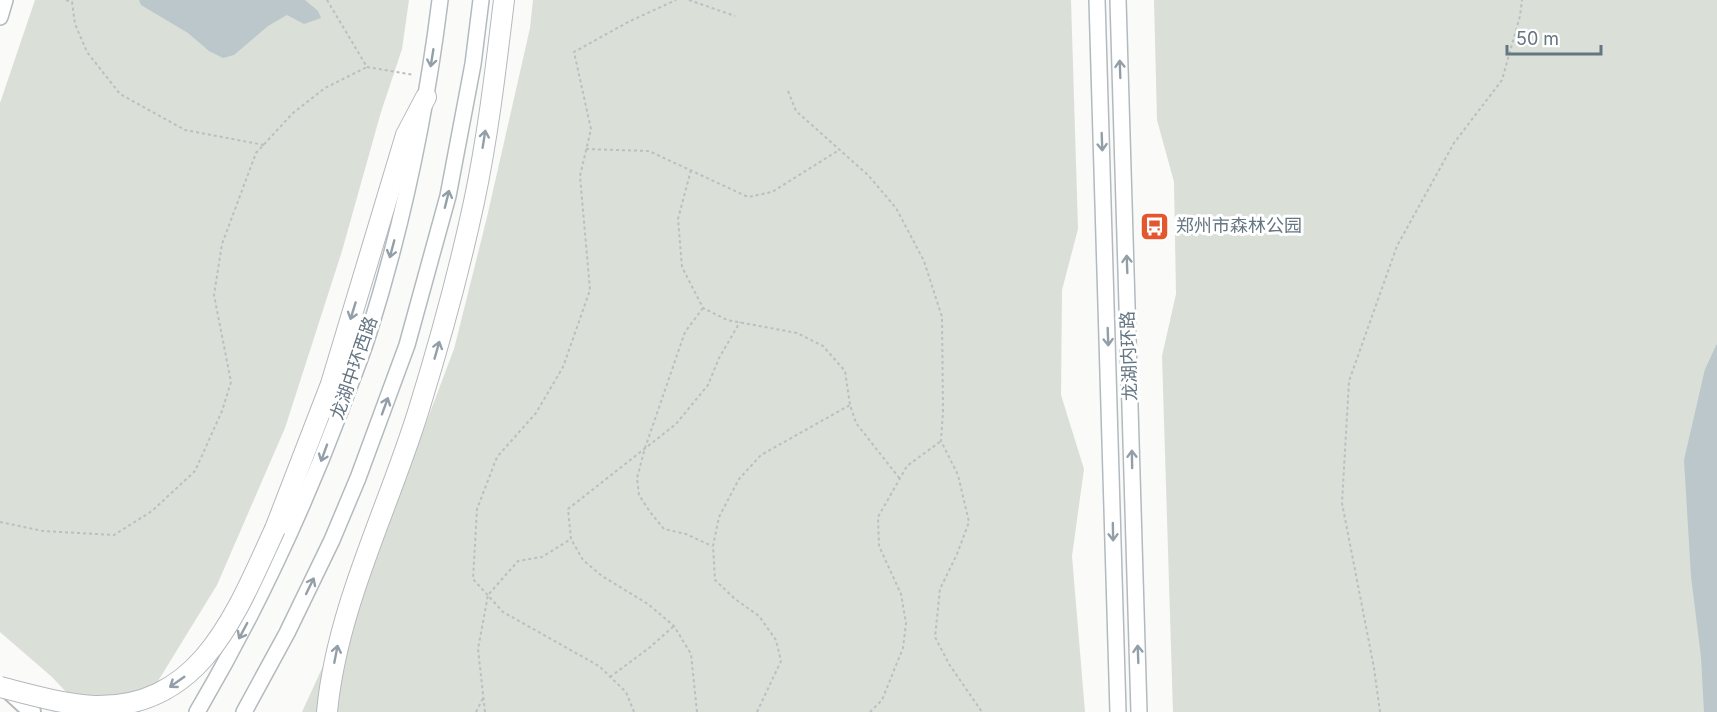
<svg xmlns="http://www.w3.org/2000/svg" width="1717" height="712" font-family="Inter,'Noto Sans SC',sans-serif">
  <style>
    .green { fill: #dadfd7 }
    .water { fill: #bbc7cb }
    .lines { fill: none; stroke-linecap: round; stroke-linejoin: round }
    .secondary-casing { stroke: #b3babf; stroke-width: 18 }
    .primary-casing { stroke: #b5babe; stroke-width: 20 }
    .highway-casing { stroke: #b4b9bd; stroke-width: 22 }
    .path { stroke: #bbbfc2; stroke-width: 2; stroke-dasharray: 3 3; stroke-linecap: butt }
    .secondary { stroke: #fff; stroke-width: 15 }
    .primary { stroke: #fff; stroke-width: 16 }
    .highway { stroke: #fff; stroke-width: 20 }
    .highway-bridge-casing { stroke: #b4b9bd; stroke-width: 22; stroke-linecap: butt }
    .highway-bridge { stroke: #fff; stroke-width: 20 }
    .oneway { stroke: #939fa8 }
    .labels { text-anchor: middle; stroke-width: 6; stroke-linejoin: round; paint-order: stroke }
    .poi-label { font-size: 18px; fill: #657683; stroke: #fff; text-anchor: start }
    .street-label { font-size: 18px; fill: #657683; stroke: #fff }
  </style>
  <rect width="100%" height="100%" fill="#fafaf8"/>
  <!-- green -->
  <g class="green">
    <polygon points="35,0 409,0 402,49 381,112 342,251 285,428 217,585 139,712 85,712 52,677 0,632 0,103"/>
    <polygon points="533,0 1071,0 1078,229 1062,290 1061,395 1084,469 1072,556 1085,712 302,712 389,521 454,349 487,217 530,28"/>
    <polygon points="1154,0 1717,0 1717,343 1705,369 1717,712 1173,712 1162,356 1176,294 1174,182 1157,120"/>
  </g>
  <!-- water -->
  <g class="water">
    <polygon points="139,0 305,0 318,11 321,18 304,24 287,15 268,26 234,55 223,58 209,51 188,33 141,5"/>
    <polygon points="1717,343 1717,712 1704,712 1701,657 1691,576 1684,460 1705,369"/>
  </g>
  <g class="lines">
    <defs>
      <g id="secondary">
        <polyline points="1097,0 1118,712"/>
        <polyline points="1118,0 1139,712"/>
        <polyline points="0,17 5,0"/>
        <path d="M 197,712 C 254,615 301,515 341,409 C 350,384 361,358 369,332 C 403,224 426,113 440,0"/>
        <polyline points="244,712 287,633 332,540 358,478 407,345 448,196 473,64 481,0"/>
      </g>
      <polyline id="primary" points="6,688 32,712"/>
      <g id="highway">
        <polyline points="275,529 331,384 406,135 426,97"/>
        <path d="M 327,712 C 337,606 388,510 419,409 C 440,341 459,272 474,202 C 488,136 496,67 504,0"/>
      </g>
    </defs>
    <!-- secondary casing -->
    <use href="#secondary" class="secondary-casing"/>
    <!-- primary casing -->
    <use href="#primary" class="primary-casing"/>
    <!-- highway casing -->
    <use href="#highway" class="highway-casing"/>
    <!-- path -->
    <g class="path">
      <polyline points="66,0 72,2 75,24 87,52 120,94 185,130 264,145"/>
      <polyline points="327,0 367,67 414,75"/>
      <polyline points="689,0 735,16"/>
      <polyline points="788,91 796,111 868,175 896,208 924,261 942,317 943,411 941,441 958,475 969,522 957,554 940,589 935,637 949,664 982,712"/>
      <polyline points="586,149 649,151 748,197 772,192 839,150"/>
      <polyline points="691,170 678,219 682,267 703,308 727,320 797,333 823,346 845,371 850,405 856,423 900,479"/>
      <polyline points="703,308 685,332 645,448 637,478 639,495 650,512 664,529 686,534 712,546"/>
      <polyline points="0,522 43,531 114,535 152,511 195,471 222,411 231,382 214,295 222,244 256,153 293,113 325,88 367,67"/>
      <polyline points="610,677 649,648 674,626"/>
      <polyline points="476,712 483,698"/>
      <polyline points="485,712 478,649 488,595 518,561 542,557 571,539"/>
      <polyline points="634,712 626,692 599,666 503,612 473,579 477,509 497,457 536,413 563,367 590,290 580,176 591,129 574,52 630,21 676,0"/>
      <polyline points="697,712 691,654 674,626 648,604 602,576 583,560 571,539 568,509 676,424 708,385 719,358 740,322"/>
      <polyline points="757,712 781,661 776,640 759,616 735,599 715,580 713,546 719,517 739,479 761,455 850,405"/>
      <polyline points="870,712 882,700 903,648 906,623 901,594 879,546 878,517 907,466 941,441"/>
      <polyline points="1380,712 1374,668 1342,503 1349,381 1397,246 1454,143 1502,80 1520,16 1522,0"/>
    </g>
    <!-- secondary -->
    <use href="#secondary" class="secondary"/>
    <!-- primary -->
    <use href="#primary" class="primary"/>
    <!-- highway -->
    <use href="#highway" class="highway"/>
    <defs>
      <path id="highway-bridge" d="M 0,687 C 31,695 62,704 94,706 C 202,709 237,611 275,529"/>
    </defs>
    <!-- highway-bridge casing -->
    <use href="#highway-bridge" class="highway-bridge-casing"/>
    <!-- highway-bridge -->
    <use href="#highway-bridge" class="highway-bridge"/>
  </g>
  <!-- one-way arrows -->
  <defs><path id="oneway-shaft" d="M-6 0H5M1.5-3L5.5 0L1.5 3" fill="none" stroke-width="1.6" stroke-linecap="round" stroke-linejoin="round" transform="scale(1.5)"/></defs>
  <g class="oneway">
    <use href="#oneway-shaft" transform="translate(432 58) rotate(99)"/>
    <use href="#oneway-shaft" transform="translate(1120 69) rotate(-92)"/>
    <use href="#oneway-shaft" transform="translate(484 139) rotate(-81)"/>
    <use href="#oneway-shaft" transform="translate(1102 142) rotate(88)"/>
    <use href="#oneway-shaft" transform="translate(447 199) rotate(-76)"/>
    <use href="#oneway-shaft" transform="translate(392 249) rotate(105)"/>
    <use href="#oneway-shaft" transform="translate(1127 264) rotate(-92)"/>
    <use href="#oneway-shaft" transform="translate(353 311) rotate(107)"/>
    <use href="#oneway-shaft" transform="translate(1108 337) rotate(88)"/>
    <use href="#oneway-shaft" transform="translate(437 350) rotate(-74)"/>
    <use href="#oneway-shaft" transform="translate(385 406) rotate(-70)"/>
    <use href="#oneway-shaft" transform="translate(324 453) rotate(110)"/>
    <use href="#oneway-shaft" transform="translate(1132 459) rotate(-91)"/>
    <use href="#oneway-shaft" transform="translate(1113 532) rotate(89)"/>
    <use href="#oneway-shaft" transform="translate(310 586) rotate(-64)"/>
    <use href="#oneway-shaft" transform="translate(243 631) rotate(118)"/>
    <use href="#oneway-shaft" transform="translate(336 654) rotate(-79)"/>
    <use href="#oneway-shaft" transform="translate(1138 654) rotate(-92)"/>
    <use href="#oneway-shaft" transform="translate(177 682) rotate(145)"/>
  </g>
  <!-- icons -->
  <defs>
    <symbol id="bus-square" viewBox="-11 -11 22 22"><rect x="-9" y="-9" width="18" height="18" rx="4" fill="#e4572e" stroke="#fff"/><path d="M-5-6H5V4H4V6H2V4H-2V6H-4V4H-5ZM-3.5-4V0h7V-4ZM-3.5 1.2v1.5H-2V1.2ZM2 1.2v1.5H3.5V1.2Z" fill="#fff"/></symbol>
  </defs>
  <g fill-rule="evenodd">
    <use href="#bus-square" x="1138" y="210" width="33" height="33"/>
  </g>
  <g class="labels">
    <!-- poi labels -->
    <g class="poi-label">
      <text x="1176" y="232">郑州市森林公园</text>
    </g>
    <!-- street labels -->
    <g class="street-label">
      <text transform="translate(1129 356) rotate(-92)" y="6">龙湖内环路</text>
      <text transform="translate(354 368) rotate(-71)" y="6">龙湖中环西路</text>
    </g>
  </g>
  <!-- scale -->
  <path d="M1507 45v9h94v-9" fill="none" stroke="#657683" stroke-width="3"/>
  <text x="1516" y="45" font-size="18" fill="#657683" stroke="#ffffff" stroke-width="4.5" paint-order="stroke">50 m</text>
</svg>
